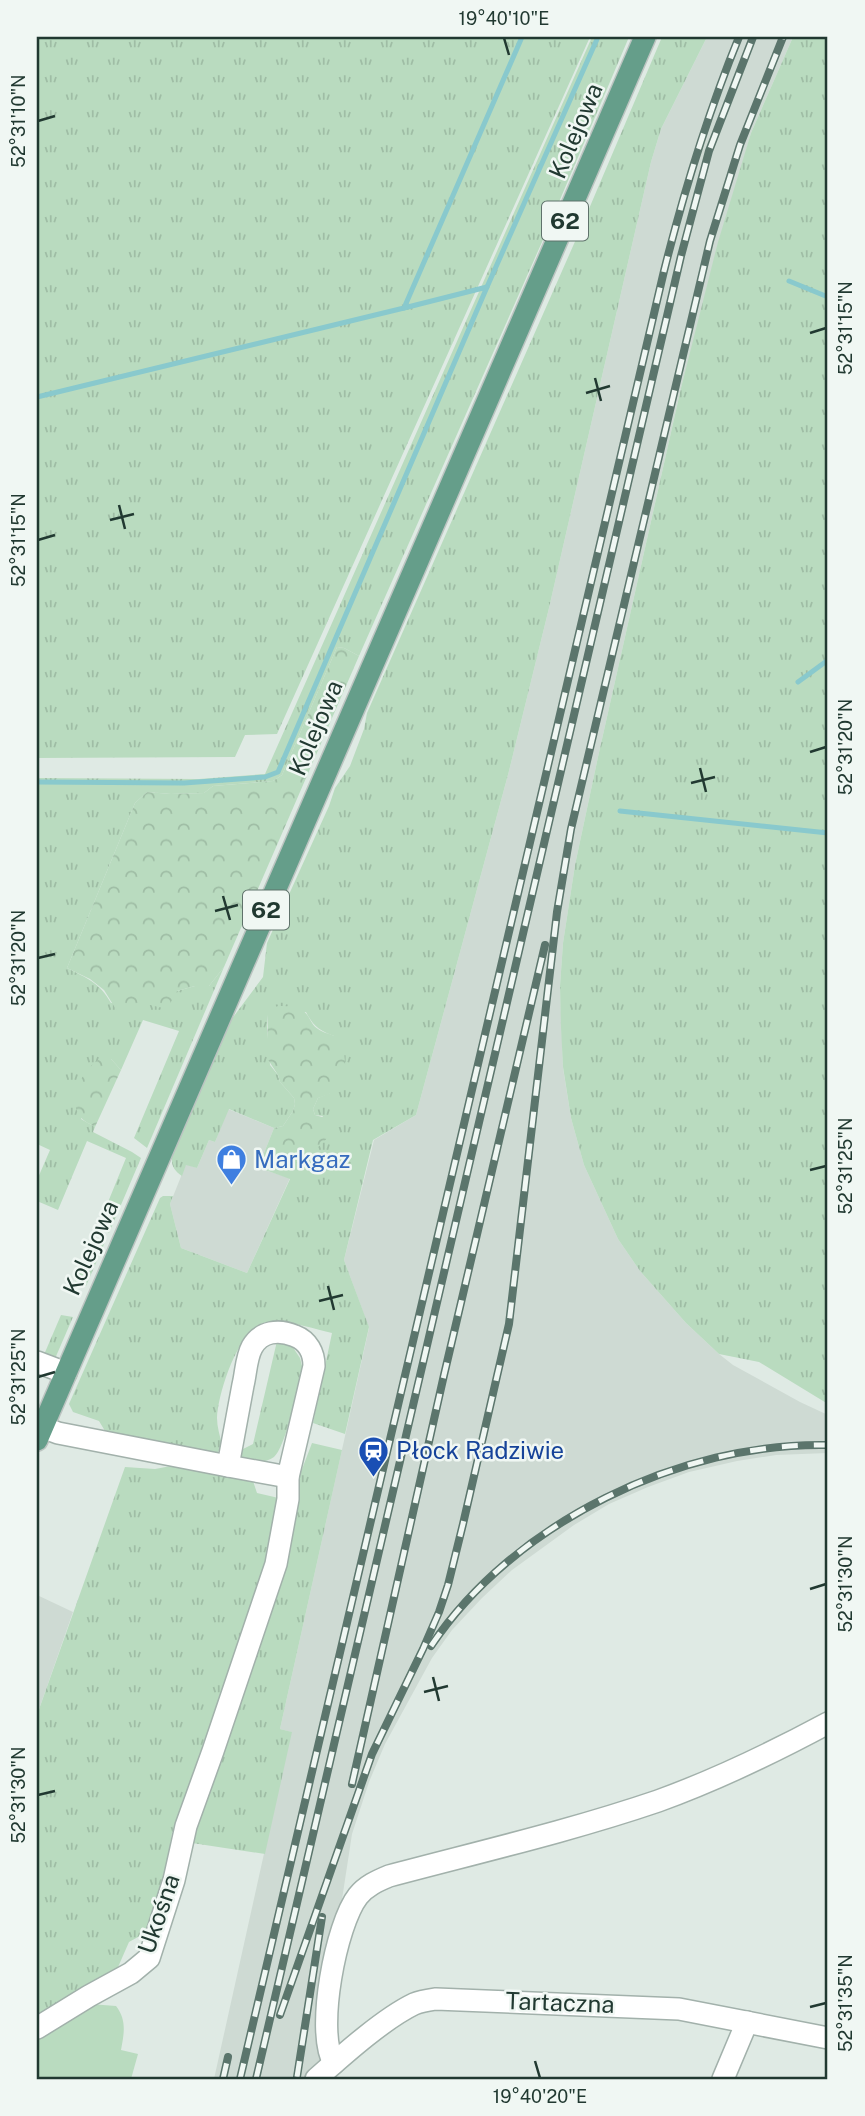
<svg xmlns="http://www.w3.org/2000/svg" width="865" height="2116" font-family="'Public Sans',sans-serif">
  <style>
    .built { fill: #cedad3 }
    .grass { fill: url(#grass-tufts) }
    .forest { fill: url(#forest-crowns) }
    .garden { fill: #b9dbbf }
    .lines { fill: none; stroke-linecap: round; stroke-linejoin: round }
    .stream { stroke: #89c9cd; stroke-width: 5 }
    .minor-casing { stroke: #a2b1ab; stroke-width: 24 }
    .primary-casing { stroke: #bcc4c1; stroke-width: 24 }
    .minor { stroke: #fff; stroke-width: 21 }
    .primary { stroke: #659e8a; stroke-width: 21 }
    .rail-casing { stroke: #5b756c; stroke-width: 8 }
    .rail { stroke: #f0f7f3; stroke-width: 5; stroke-dasharray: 16; stroke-linecap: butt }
    .ticks { fill: none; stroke: #213931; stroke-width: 2.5 }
    .labels { text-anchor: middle; stroke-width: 5; stroke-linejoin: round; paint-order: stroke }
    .shield { fill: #f0f7f3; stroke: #5f726b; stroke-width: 2 }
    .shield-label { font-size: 23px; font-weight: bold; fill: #213931 }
    .street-label { font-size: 24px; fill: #213931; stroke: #f0f7f3 }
    .shop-label { font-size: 24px; fill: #366cbe; stroke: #f0f7f3; text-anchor: start }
    .transit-label { font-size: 24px; fill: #164399; stroke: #f0f7f3; text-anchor: start }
    .neatline { fill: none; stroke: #213931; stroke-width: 2.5 }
    .ticks-label { font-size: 18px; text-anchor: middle; fill: #213931 }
  </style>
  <defs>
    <pattern id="grass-tufts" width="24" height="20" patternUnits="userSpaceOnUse" patternTransform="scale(1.75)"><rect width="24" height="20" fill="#b9dbbf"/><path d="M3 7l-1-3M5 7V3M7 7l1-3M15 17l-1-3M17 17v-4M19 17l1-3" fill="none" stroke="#9fbda5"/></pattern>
    <pattern id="forest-crowns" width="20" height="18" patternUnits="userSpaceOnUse" patternTransform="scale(1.75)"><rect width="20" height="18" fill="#b9dbbf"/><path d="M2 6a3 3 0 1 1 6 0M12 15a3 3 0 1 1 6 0" fill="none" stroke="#9fbda5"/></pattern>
  </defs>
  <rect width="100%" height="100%" fill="#dfeae4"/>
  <!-- built -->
  <g class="built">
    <polygon points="707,37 793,37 751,133 681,388 598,757 575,865 563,943 560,986 563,1068 571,1118 584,1165 618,1239 640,1271 686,1323 719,1354 733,1365 800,1402 828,1415 828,1453 776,1455 737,1461 689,1472 648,1487 609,1504 574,1525 512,1570 482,1598 452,1630 432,1658 385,1744 369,1782 352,1834 339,1919 320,2019 322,2063 304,2079 214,2079 291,1732 280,1729 369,1328 344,1260 374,1140 416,1115 509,771 549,608 651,162 661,129"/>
    <polygon points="228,1109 274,1128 258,1168 290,1178 247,1273 181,1248 170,1204 186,1164 197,1168 209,1140 215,1142"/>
    <polygon points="37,1595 73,1612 37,1715"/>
  </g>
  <!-- grass -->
  <g class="grass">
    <polygon points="37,37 590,37 277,734 245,735 235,757 37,758"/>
    <path d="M 592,37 L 629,37 L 542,242 L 359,656 L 344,648 L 337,647 L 282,775 L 273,781 L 213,786 L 204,793 L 171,794 L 147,792 L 135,803 L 67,968 C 87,978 100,983 111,1003 L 145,1004 L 177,991 L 195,986 L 209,986 L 224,967 L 147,1148 L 134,1138 L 179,1031 L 143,1020 L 121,1070 L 111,1059 L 81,1119 L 95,1127 L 93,1132 L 132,1152 L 141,1158 L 109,1233 L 97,1229 L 126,1158 L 87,1141 L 58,1210 L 37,1201 L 37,1180 L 50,1150 L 37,1144 L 37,778 L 199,779 L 265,774 Z"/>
    <path d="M 662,37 L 707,37 L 661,129 L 651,162 L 549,608 L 509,771 L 416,1115 L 373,1140 L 344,1260 L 369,1327 L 345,1434 L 313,1423 L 332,1333 C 314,1329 285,1319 268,1322 C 239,1325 218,1393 217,1418 C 217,1427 220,1436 222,1445 L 218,1452 L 210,1454 L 202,1454 L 105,1431 L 99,1421 L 73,1412 L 69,1404 L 160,1198 L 163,1196 L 173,1196 L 170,1204 L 181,1248 L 247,1273 L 290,1179 L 268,1171 L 286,1160 L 299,1158 L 323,1116 L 315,1115 L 313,1109 L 318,1098 L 330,1093 L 334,1036 C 320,1031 313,1026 306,1012 L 268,1015 L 267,1027 L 270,1065 L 278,1075 L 280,1082 L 294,1098 L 295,1104 L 293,1111 L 283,1126 L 274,1128 L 229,1109 L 215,1142 L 209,1140 L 197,1168 L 186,1165 L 182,1176 C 174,1171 171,1165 172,1157 L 231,1020 L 263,977 L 267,943 L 329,806 L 335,788 L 350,766 L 364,729 L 367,713 L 577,237 Z"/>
    <polygon points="793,37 828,37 828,1404 759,1362 719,1354 686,1323 640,1271 618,1239 584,1165 571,1118 563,1067 561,1028 560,986 563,943 575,865 598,757 681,388 718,242 751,133"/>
    <polygon points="93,1237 105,1242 86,1286 75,1282"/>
    <polygon points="61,1315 73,1317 54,1361 43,1357"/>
    <path d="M 277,1341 L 292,1346 L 300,1358 L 302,1366 C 301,1381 285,1449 274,1457 C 265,1464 252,1461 242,1459 L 240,1455 L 241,1450 L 253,1444 Z"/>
    <polygon points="312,1443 342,1450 280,1729 292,1732 265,1854 192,1843 299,1477"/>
    <polygon points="171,1466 253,1481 257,1493 283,1499 273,1556 181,1813 172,1833 170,1845 173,1858 147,1932 129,1942 115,1974 37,2020 37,1715 125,1467 155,1469"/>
  </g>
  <!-- forest -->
  <g class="forest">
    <polygon points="337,647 344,648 359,656 224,967 209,986 195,986 177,991 167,1009 146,1004 140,1016 117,1011 104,990 90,979 67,968 135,803 147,792 171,794 204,793 213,786 273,781 282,775"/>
    <path d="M 278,1006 C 289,1006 302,1006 308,1016 C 311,1021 313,1026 318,1029 C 323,1033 329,1033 334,1036 C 348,1046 348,1076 338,1088 C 333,1093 325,1096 318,1098 L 313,1109 L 315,1115 L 332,1120 C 331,1156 290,1155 268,1171 L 258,1168 L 274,1128 L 283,1126 L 293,1111 L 295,1104 L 294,1098 L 280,1082 L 278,1075 L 267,1058 L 268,1015 L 271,1009 Z"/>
    <path d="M 104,1057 L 111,1059 L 121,1070 L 95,1127 C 88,1123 81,1120 78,1113 C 68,1094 86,1064 104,1057 Z"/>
  </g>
  <!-- garden -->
  <path class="garden" d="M 90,2004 L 116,2006 C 127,2020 124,2034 121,2050 L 138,2054 L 131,2079 L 37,2079 L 37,2035 Z"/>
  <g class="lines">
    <!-- stream -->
    <g class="stream">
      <polyline points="789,281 828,297"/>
      <polyline points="487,287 598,37"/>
      <polyline points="37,397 404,308 522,37"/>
      <polyline points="798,682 828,660"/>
      <polyline points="37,782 184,783 265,777 278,772 487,287 404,308"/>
      <polyline points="620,811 828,833"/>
    </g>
    <defs>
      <g id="minor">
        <polyline points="37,1362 66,1373"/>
        <polyline points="228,1466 288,1477"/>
        <path d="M 37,2028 L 89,1996 L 131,1973 L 149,1958 L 174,1880 L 186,1826 L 213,1751 L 276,1564 L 288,1499 L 288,1477 L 314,1366 C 314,1353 308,1341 295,1336 C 279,1329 261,1331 252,1347 C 246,1358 246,1373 243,1385 C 238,1412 233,1439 228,1466 L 58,1433 L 42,1427"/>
        <path d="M 334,2063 C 315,2032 336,1924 358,1896 C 366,1886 377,1881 389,1876 C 479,1852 570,1831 658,1801 C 716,1780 774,1752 828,1723"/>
        <path d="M 316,2079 C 342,2056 383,2019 414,2004 C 421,2001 429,2000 436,1999 L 679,2009 L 828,2038"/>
        <polyline points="723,2079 747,2022"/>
      </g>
      <polyline id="primary" points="37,1440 645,37"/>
    </defs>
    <!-- minor casing -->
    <use href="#minor" class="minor-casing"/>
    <!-- primary casing -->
    <use href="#primary" class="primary-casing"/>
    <!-- minor -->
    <use href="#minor" class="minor"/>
    <!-- primary -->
    <use href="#primary" class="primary"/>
    <defs>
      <g id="rail">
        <path d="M 431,1646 C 514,1522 681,1442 828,1445"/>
        <polyline points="352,1784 444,1375 545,945"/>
        <polyline points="280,2015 372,1754 423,1649 439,1612 448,1585 463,1524 509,1324 557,912 571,829 710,241 740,145 783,37"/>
        <polyline points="297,2077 322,1917"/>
        <polyline points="223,2079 228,2057"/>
        <path d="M 240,2079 L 664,271 C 684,191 708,113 739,37"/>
        <polyline points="256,2079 681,256 709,151 753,37"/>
      </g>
    </defs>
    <!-- rail casing -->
    <use href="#rail" class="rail-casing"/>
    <!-- rail -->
    <use href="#rail" class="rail"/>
  </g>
  <!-- ticks -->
  <path class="ticks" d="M 504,38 L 509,55M 38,121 L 55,116M 810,333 L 826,328M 595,378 L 601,401M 586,393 L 610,386M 119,505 L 125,529M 110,520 L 134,514M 38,540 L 55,535M 810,752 L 826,747M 700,768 L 706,792M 691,783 L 715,777M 223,896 L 230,920M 215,911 L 238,905M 38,958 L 55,954M 810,1170 L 826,1166M 328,1286 L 334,1310M 319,1301 L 343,1295M 38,1377 L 55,1372M 810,1589 L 826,1584M 433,1677 L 439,1701M 424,1692 L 448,1686M 38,1795 L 55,1791M 810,2007 L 826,2003M 535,2061 L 540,2078"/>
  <!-- icons -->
  <defs>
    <symbol id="shop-pin" viewBox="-11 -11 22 30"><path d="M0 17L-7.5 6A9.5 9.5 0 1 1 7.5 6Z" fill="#3f7fe0" stroke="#f0f7f3"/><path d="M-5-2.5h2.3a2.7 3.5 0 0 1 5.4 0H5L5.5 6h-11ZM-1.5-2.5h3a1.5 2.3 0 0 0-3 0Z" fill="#fff"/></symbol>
    <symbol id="station-pin" viewBox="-11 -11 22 30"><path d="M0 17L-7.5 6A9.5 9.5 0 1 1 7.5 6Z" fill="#1a4fb4" stroke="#f0f7f3"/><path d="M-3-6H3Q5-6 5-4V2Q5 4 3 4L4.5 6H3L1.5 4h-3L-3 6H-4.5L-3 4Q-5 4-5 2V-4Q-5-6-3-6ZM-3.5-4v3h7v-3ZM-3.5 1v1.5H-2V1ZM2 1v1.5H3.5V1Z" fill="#fff"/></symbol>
  </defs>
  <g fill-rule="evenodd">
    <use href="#shop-pin" x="214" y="1142" width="35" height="47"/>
    <use href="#station-pin" x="356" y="1434" width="35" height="47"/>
  </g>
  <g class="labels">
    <!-- shield labels -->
    <g class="shield">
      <rect x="542" y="201.5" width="46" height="39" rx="5"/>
      <rect x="243" y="890.5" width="46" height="39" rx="5"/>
    </g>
    <g class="shield-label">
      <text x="565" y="229">62</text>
      <text x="266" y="918">62</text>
    </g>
    <!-- street labels -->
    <g class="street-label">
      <text transform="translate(576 131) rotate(-67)" y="8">Kolejowa</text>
      <text transform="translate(316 728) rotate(-67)" y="8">Kolejowa</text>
      <text transform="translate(91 1248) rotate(-66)" y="8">Kolejowa</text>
      <text transform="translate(159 1914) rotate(-71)" y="8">Ukośna</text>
      <text transform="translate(560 2003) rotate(2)" y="8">Tartaczna</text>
    </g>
    <!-- shop labels -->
    <g class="shop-label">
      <text x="254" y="1168">Markgaz</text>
    </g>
    <!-- transit labels -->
    <g class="transit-label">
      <text x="396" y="1459">Płock Radziwie</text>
    </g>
  </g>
  <!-- border -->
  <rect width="865" height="2116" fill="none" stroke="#f0f7f3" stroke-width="77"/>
  <rect x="38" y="38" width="788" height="2040" class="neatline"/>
  <g class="ticks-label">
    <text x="504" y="25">19°40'10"E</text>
    <text transform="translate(19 121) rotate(-90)" y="6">52°31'10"N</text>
    <text transform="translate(846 328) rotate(-90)" y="6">52°31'15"N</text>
    <text transform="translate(19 540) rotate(-90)" y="6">52°31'15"N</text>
    <text transform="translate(846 747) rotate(-90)" y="6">52°31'20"N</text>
    <text transform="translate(19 958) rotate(-90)" y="6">52°31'20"N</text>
    <text transform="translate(846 1166) rotate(-90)" y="6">52°31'25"N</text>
    <text transform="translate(19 1377) rotate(-90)" y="6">52°31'25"N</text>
    <text transform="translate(846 1584) rotate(-90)" y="6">52°31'30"N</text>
    <text transform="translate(19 1795) rotate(-90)" y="6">52°31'30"N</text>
    <text transform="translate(846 2003) rotate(-90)" y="6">52°31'35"N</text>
    <text x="540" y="2103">19°40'20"E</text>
  </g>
</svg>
